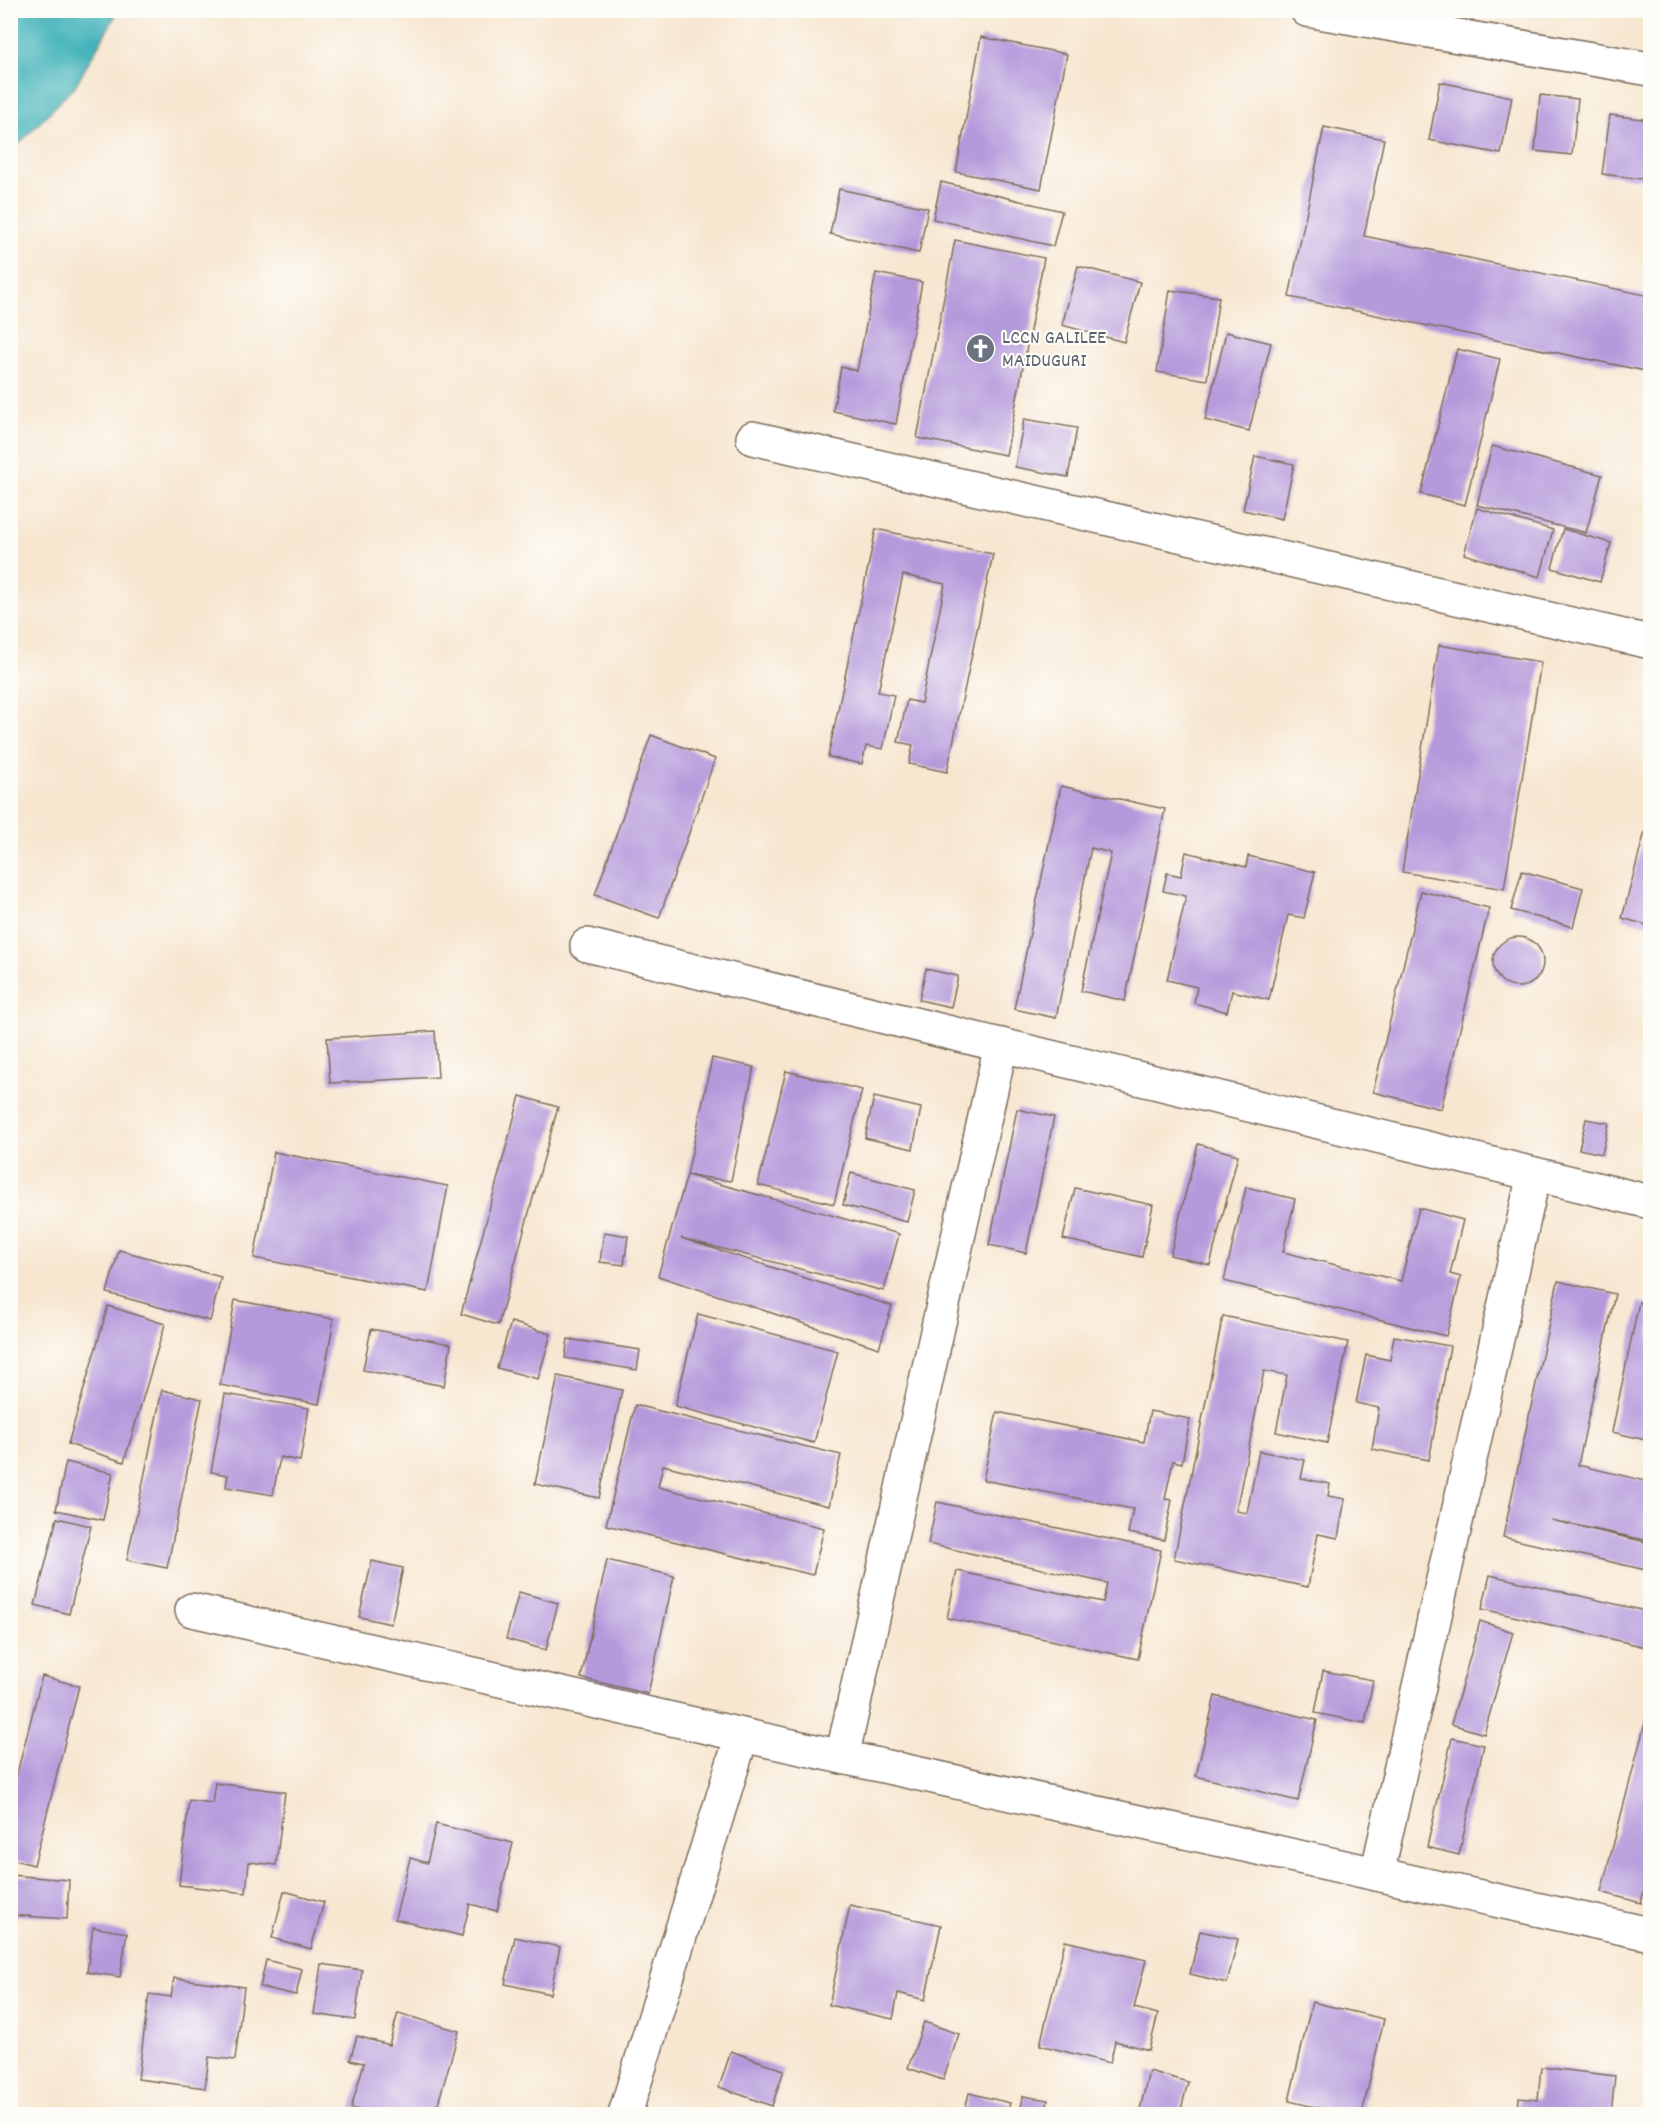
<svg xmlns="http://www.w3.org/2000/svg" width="1661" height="2125" font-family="Dekko,sans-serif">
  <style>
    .water { fill: #41b2b9; stroke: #3e6e6c; stroke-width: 1.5 }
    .building { fill: #b499db }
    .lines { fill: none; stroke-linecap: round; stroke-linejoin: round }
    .street-casing { stroke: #7d6c5c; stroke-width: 36 }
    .street { stroke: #fff; stroke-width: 33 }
    .labels { text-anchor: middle; stroke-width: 4.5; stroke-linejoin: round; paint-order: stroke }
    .worship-label { font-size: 20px; fill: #5b616d; stroke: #fdfcf7; text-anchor: start }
  </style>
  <rect width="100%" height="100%" fill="#fdfcf7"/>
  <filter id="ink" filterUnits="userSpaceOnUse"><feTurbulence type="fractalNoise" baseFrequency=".0167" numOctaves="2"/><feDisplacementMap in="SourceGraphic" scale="12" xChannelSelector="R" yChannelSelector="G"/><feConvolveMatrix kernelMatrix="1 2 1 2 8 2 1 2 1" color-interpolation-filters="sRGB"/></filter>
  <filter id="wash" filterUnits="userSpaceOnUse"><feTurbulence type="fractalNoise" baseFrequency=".008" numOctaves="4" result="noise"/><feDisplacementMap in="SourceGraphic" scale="24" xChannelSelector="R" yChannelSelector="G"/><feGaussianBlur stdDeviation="1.35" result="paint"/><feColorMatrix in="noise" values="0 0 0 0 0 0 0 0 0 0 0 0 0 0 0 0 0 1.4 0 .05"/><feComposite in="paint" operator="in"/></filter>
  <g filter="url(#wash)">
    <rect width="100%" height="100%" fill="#f7e6d0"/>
    <!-- water -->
    <polygon class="water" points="11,10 118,11 75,86 11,152"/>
    <g id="blocks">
      <!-- building -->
      <g class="building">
        <polygon points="981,37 1067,54 1041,189 956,172"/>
        <polygon points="1440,82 1512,97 1501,154 1429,140"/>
        <polygon points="1540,95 1578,99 1572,155 1535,151"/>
        <polygon points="1610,115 1650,120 1650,180 1602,174"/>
        <polygon points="1324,127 1384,139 1364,236 1650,296 1650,372 1289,297"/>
        <polygon points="941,182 1062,211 1053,246 933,219"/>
        <polygon points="839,189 928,208 919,253 830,234"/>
        <polygon points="955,240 1044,258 1006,455 917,438"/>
        <polygon points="1078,266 1140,282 1124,342 1062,325"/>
        <polygon points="876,273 922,282 896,424 833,411 841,367 857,371"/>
        <polygon points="1170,290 1219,297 1207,380 1157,372"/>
        <polygon points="1226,332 1271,343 1249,431 1205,420"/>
        <polygon points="1457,349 1500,359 1465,505 1421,494"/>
        <polygon points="1024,419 1077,428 1068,477 1015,467"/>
        <polygon points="1492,446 1602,475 1586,533 1477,505"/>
        <polygon points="1255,456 1294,464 1282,519 1243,510"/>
        <polygon points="1477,508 1553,530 1540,577 1464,554"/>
        <polygon points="876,529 993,554 947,772 909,764 913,745 898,742 907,700 921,703 945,584 903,575 878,692 894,695 883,749 866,746 862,764 828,757"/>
        <polygon points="1563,529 1611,543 1600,582 1552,568"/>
        <polygon points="1439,645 1541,662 1504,889 1402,872"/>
        <polygon points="651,735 715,759 659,918 595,895"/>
        <polygon points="1061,786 1165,809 1125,1001 1081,991 1111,853 1091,848 1056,1018 1014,1009"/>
        <polygon points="1645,831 1650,832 1650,926 1622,918"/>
        <polygon points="1186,852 1246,867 1248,856 1315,872 1304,918 1288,915 1269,1000 1232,991 1227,1012 1194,1003 1197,987 1167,980 1186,896 1163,891 1167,873 1181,876"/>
        <polygon points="1522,871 1583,888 1573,927 1511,910"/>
        <polygon points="1421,891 1489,908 1441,1109 1373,1092"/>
        <circle cx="1518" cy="962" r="25"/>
        <polygon points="926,969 958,976 951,1007 919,1000"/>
        <polygon points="435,1031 438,1077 330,1083 327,1038"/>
        <polygon points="712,1058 754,1067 731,1181 687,1175 899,1234 884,1291 681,1238 892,1306 879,1348 658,1276 687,1175"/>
        <polygon points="786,1071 862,1090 834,1204 758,1185"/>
        <polygon points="520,1096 558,1107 498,1325 461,1314"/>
        <polygon points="874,1097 921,1108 913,1149 865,1138"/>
        <polygon points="1017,1109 1054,1117 1026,1253 989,1245"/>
        <polygon points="1586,1119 1609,1123 1602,1154 1579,1149"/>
        <polygon points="1198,1144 1238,1155 1210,1265 1170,1255"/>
        <polygon points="274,1152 448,1186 428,1292 254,1258"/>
        <polygon points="851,1173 915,1190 907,1222 843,1205"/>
        <polygon points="1246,1187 1295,1199 1283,1252 1401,1281 1419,1208 1463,1220 1450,1274 1461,1277 1446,1336 1224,1281"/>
        <polygon points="1075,1188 1153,1205 1142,1257 1063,1239"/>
        <polygon points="604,1232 628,1236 624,1265 600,1262"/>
        <polygon points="119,1250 221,1277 210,1321 107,1293"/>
        <polygon points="1558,1281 1615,1294 1578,1465 1650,1482 1650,1541 1551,1520 1650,1543 1650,1571 1503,1537"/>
        <polygon points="235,1300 334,1319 319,1404 220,1385"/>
        <polygon points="1639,1302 1650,1305 1650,1441 1612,1432"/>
        <polygon points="108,1306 165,1324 124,1462 68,1444"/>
        <polygon points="698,1314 838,1351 814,1443 675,1406"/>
        <polygon points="1223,1316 1348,1342 1327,1443 1276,1432 1287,1375 1264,1371 1236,1511 1247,1513 1259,1451 1305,1460 1301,1478 1330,1484 1328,1496 1345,1499 1338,1538 1318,1534 1308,1587 1174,1559"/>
        <polygon points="511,1322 551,1334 538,1379 497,1368"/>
        <polygon points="371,1329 451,1344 444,1386 363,1370"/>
        <polygon points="1394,1336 1450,1346 1429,1460 1372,1449 1379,1408 1356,1403 1366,1355 1390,1360"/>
        <polygon points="568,1339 640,1350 637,1370 565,1358"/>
        <polygon points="558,1376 622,1390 599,1498 535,1484"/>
        <polygon points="162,1390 202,1399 167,1568 127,1560"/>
        <polygon points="225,1394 309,1408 300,1461 280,1457 273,1495 226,1487 228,1475 211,1472"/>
        <polygon points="635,1405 841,1455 829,1506 663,1465 658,1487 824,1528 813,1575 606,1525"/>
        <polygon points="1150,1411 1190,1419 1182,1463 1173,1461 1165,1499 1172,1500 1164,1540 1128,1533 1133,1509 983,1480 997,1412 1144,1442"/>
        <polygon points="66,1462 113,1473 103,1520 56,1510"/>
        <polygon points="937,1502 1161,1550 1138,1659 947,1618 957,1571 1103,1602 1107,1583 928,1544"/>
        <polygon points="57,1518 91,1526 69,1614 35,1605"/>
        <polygon points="607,1560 674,1576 648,1694 581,1678"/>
        <polygon points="372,1561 403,1568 391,1624 359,1617"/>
        <polygon points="1490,1575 1650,1612 1650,1648 1482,1609"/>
        <polygon points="519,1592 558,1603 546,1650 506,1639"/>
        <polygon points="1480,1621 1513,1632 1484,1734 1451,1724"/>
        <polygon points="1323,1671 1373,1680 1365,1723 1315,1713"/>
        <polygon points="42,1676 79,1686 34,1865 10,1859 10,1801"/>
        <polygon points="1215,1696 1317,1720 1298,1801 1196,1776"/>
        <polygon points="1650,1704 1650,1865 1641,1903 1601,1892"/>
        <polygon points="1452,1738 1484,1745 1459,1855 1427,1847"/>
        <polygon points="215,1783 285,1792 276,1865 249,1862 246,1893 179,1885 189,1800 212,1803"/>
        <polygon points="436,1824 513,1843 497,1911 470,1904 462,1936 395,1919 410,1858 427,1863"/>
        <polygon points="10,1875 69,1880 67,1919 10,1915"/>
        <polygon points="284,1891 324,1902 311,1949 272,1938"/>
        <polygon points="850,1905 941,1925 925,2000 898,1993 893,2019 829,2005"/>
        <polygon points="93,1927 127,1933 120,1977 87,1972"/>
        <polygon points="1200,1931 1238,1939 1227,1983 1190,1974"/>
        <polygon points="515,1937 560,1947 550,1994 505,1984"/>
        <polygon points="1065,1941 1146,1960 1134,2008 1158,2014 1149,2050 1115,2041 1110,2063 1040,2045"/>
        <polygon points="266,1960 302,1969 296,1995 260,1987"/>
        <polygon points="321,1964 362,1970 355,2020 314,2014"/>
        <polygon points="174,1978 244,1987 235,2060 209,2057 205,2088 138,2079 149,1994 171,1997"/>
        <polygon points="1312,2002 1384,2019 1362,2114 1345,2114 1289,2101"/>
        <polygon points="398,2013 459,2031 435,2114 373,2114 351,2108 364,2063 350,2060 357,2036 389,2045"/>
        <polygon points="924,2022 959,2034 943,2080 908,2068"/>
        <polygon points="731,2051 784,2070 772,2106 719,2087"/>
        <polygon points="1541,2067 1615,2076 1611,2114 1518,2114 1519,2098 1538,2100"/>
        <polygon points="1149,2071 1188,2082 1180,2114 1139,2114"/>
        <polygon points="969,2093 1010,2103 1007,2114 964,2114"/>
        <polygon points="1023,2096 1048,2100 1045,2114 1020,2114"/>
      </g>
    </g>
  </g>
  <g filter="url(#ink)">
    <use href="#blocks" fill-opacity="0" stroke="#7d6c5c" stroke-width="1.5"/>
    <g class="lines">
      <defs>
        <g id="street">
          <polyline points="1307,10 1650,69"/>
          <polyline points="753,438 1650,642"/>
          <polyline points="587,945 1650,1202"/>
          <polyline points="192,1610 742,1735 1650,1934"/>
          <polyline points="842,1757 1001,1045"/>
          <polyline points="1377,1874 1534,1174"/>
          <polyline points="625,2114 742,1735"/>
        </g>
      </defs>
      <!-- street casing -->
      <use href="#street" class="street-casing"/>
      <!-- street -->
      <use href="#street" class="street"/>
    </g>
  </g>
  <!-- icons -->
  <defs>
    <symbol id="church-disc" viewBox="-11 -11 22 22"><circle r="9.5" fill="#6b7280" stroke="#fdfcf7"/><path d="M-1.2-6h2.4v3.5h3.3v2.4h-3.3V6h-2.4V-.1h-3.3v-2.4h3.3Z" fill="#fff"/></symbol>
  </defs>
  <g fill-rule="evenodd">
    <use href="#church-disc" x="964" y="332" width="33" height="33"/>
  </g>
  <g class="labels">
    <!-- worship labels -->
    <g class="worship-label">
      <text x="1002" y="343">LCCN GALILEE<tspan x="1002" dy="23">MAIDUGURI</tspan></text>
    </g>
  </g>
  <!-- margin -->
  <rect width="1661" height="2125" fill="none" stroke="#fdfcf7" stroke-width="36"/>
</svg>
